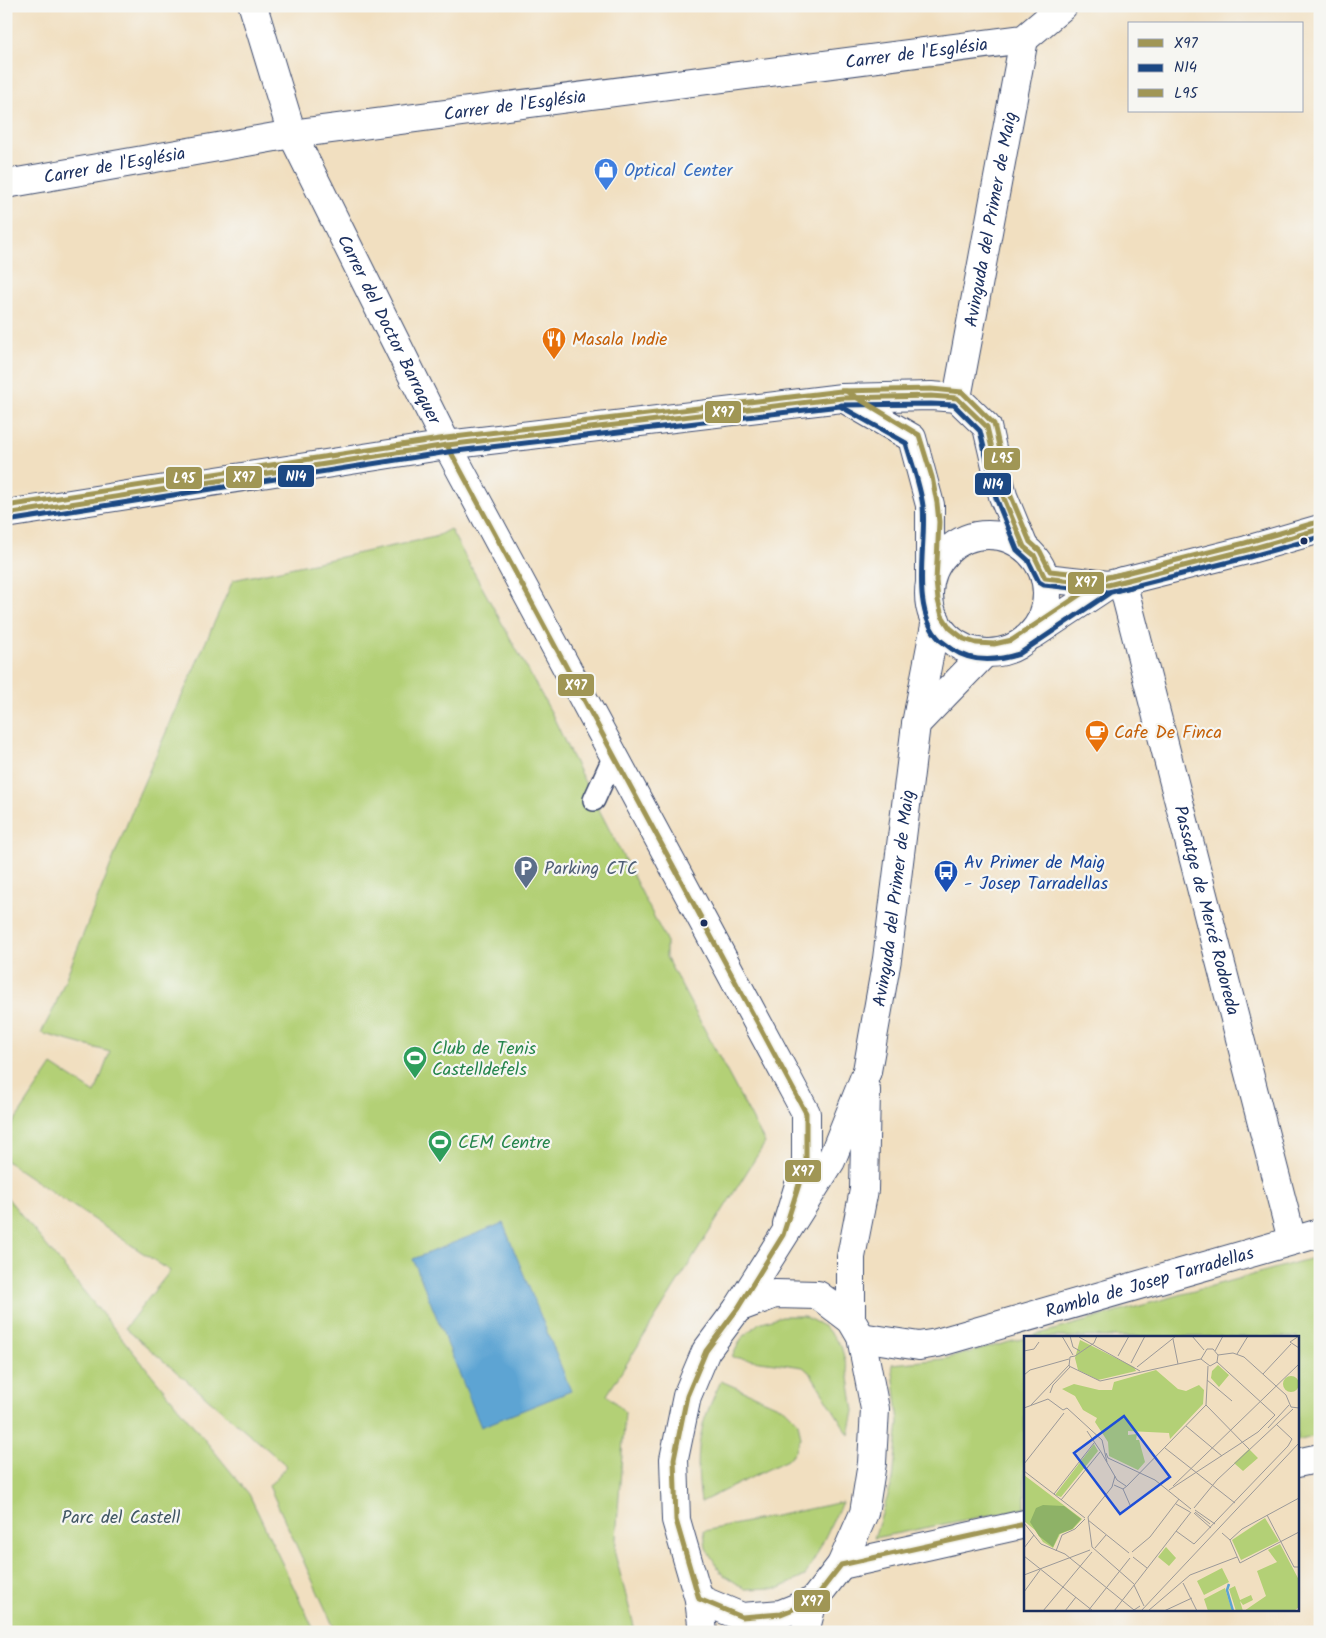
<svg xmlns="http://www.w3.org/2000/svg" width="1326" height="1638" font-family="Kalam,sans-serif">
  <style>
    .green { fill: #b3d076; stroke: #67806a }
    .water { fill: #5da4d3; stroke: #3c6a98 }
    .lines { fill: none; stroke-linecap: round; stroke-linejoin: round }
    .service-casing { stroke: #3b496d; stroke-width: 24 }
    .pedestrian-casing { stroke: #3b496d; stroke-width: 30 }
    .minor-casing { stroke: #3b496d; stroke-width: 30 }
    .tertiary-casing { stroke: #3b496d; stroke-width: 30 }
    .service { stroke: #fff; stroke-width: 21 }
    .pedestrian { stroke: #fff; stroke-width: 28 }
    .minor { stroke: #fff; stroke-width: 28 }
    .tertiary { stroke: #fff; stroke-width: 28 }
    .bus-1-casing { stroke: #f6f6f2; stroke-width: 9 }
    .bus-2-casing { stroke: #f6f6f2; stroke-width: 9 }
    .bus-3-casing { stroke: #f6f6f2; stroke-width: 9 }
    .bus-1 { stroke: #a09655; stroke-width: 5 }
    .bus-2 { stroke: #1c4883; stroke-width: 5 }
    .bus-3 { stroke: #a09655; stroke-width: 5 }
    .bus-dot { fill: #1b2f5e; stroke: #f6f6f2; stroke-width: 2 }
    .labels { text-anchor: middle; stroke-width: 4.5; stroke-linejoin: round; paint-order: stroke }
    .street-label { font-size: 18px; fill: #1b2f5e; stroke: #f6f6f2 }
    .shop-label { font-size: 18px; fill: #366cbe; stroke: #f6f6f2; text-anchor: start }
    .food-label { font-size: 18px; fill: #c56008; stroke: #f6f6f2; text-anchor: start }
    .transit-label { font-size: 18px; fill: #164399; stroke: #f6f6f2; text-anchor: start }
    .service-label { font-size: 18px; fill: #4e5e75; stroke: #f6f6f2; text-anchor: start }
    .leisure-label { font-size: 18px; fill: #27864d; stroke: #f6f6f2; text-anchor: start }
    .park-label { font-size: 18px; fill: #415764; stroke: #f6f6f2 }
    .inset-river { fill: none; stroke: #5da4d3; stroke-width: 2.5 }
    .inset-road { fill: none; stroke: #9b9999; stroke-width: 1 }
    .view { fill: #1d4ed8; fill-opacity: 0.15; stroke: #1d4ed8; stroke-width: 2.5 }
    .inset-edge { fill: none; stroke: #1b2f5e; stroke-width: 2.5 }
    .line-badge { stroke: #f6f6f2; stroke-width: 2 }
    .badge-label { font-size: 14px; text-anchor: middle; font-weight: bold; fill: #fff }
  </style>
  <rect width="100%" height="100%" fill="#f6f6f2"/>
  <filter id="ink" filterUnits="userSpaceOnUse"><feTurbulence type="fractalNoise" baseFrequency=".02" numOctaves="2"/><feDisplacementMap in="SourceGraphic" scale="10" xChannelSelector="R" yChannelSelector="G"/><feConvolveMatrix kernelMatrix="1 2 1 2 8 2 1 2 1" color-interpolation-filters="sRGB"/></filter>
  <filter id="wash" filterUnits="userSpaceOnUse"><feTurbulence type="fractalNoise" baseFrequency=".0096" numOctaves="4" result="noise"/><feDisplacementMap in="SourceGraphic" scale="20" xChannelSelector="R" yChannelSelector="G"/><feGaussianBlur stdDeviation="1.12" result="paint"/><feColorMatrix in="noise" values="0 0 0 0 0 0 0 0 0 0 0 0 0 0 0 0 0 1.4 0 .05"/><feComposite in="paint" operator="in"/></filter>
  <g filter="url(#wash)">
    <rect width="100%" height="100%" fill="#f1dfc0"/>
    <!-- green -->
    <g class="green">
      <polygon points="450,529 551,712 570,753 666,940 666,957 765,1143 607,1395 625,1412 615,1554 634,1626 632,1632 336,1632 269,1486 287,1466 125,1328 170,1271 6,1161 6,1134 52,1065 95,1093 110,1052 41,1033 54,1008 138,796 233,580 435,537"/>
      <polygon points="6,1196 249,1494 315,1632 6,1632"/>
      <polygon points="1320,1256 1320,1435 1297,1441 1297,1337 1028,1337"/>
      <polygon points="782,1316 804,1316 825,1327 841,1346 848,1371 854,1411 849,1435 811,1374 803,1367 732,1357 741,1339 759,1323"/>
      <polygon points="1025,1338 1025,1508 874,1538 893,1480 899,1422 892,1364 944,1359"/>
      <path d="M 721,1381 L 785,1409 L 798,1422 L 801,1438 L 795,1451 L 787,1460 L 701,1502 C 697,1473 696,1441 707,1413 C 711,1402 716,1392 721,1381 Z"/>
      <polygon points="842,1502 817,1554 805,1576 780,1588 745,1589 721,1573 706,1548 704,1531"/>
    </g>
    <!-- water -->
    <polygon class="water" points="503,1223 571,1391 481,1427 413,1259"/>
  </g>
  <g filter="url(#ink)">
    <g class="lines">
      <defs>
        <polyline id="service" points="594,800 614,756"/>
        <g id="pedestrian">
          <path id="s1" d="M 6,184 L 292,134 L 1024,39 L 1063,6"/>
          <path id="s2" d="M 1122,581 L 1292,1240"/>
        </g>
        <g id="minor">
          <path id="s3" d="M 253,6 L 292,134 L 447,445 L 806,1113 L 806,1162 L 787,1224"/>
          <polyline points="843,398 912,438 930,505 930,580"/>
          <path id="s4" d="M 957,398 L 1024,39"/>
          <polyline points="6,514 447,445 842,398 931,396 957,398 987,427 1003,496 1024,547"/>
          <circle cx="988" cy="594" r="59"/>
          <polyline points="1045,578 1108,585"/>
          <polyline points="1034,634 1108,585 1247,550 1320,529"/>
          <polyline points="916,724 985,653"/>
          <path id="s5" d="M 867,1071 L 887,959 L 916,724 L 936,620"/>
          <path id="s6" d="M 861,1337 L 919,1346 L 937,1343 L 1320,1233"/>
          <polyline points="1297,1463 1320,1458"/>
          <polyline points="841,1565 1025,1524"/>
        </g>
        <g id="tertiary">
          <polyline points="851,1320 851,1257 864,1190 866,1090"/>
          <polyline points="699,1599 742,1617 781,1614 813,1601 841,1565 864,1513 872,1463 875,1409 861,1337 851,1320 818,1295 775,1294 738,1308"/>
          <polyline points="703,1632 699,1599 676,1520 674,1459 687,1396 706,1351 738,1308 831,1161 867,1071"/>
          <polyline points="805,1632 813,1601"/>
        </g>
      </defs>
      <!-- service casing -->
      <use href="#service" class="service-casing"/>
      <!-- pedestrian casing -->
      <use href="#pedestrian" class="pedestrian-casing"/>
      <!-- minor casing -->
      <use href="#minor" class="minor-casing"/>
      <!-- tertiary casing -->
      <use href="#tertiary" class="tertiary-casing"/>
      <!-- service -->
      <use href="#service" class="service"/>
      <!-- pedestrian -->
      <use href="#pedestrian" class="pedestrian"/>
      <!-- minor -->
      <use href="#minor" class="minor"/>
      <!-- tertiary -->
      <use href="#tertiary" class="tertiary"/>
      <defs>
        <g id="bus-1">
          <polyline points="447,445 806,1113 806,1162 783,1235 738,1308 706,1351 687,1396 674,1459 676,1520 699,1599 742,1617 781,1614 813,1601 841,1565 1025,1524"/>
          <polyline points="6,514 447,445 842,398 931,396 957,398 987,427 1003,496 1024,547 1034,555 1045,578 1108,585 1247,550 1320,529"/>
        </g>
        <g id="bus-2">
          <polyline points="841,405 931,404 954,405 980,431 996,498 1017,550 1028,560 1039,582 1044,585 1108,592 1131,587"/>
          <path d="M 7,521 L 448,452 L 840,406 L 906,443 C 912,464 920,484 923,506 C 927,545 909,609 940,640 C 944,643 948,646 952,649 C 972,663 997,661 1019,654 L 1111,592 L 1249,557 L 1320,537"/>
        </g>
        <g id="bus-3">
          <polyline points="841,391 931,389 962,392 994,424 1010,494 1030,542 1040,551 1050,571 1108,577 1127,573"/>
          <polyline points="6,506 446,438 841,391 846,391 919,435 932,477 937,503 939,522 936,581 938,600 942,616 950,628 964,639 976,643 994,644 1012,640 1105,578 1245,543 1318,522"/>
        </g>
      </defs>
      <!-- bus-1 casing -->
      <use href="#bus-1" class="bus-1-casing"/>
      <!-- bus-2 casing -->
      <use href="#bus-2" class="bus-2-casing"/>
      <!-- bus-3 casing -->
      <use href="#bus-3" class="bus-3-casing"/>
      <!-- bus-1 -->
      <use href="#bus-1" class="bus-1"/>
      <!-- bus-2 -->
      <use href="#bus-2" class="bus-2"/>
      <!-- bus-3 -->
      <use href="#bus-3" class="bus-3"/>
    </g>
  </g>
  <!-- icons -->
  <defs>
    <symbol id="shop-pin" viewBox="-11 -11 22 30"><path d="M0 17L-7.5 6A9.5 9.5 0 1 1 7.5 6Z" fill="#3f7fe0" stroke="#f6f6f2"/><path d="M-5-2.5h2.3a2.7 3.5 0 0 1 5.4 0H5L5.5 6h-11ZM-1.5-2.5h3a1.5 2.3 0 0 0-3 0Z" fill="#fff"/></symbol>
    <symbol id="restaurant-pin" viewBox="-11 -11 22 30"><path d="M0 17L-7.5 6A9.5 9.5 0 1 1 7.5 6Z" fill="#e8710a" stroke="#f6f6f2"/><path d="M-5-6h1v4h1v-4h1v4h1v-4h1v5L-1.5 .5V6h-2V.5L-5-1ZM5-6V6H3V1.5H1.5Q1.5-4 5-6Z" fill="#fff"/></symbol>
    <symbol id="cafe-pin" viewBox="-11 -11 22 30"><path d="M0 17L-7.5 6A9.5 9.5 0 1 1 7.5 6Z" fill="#e8710a" stroke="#f6f6f2"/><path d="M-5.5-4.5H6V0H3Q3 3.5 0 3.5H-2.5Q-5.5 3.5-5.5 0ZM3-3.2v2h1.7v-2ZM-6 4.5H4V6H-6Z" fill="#fff"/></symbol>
    <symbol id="parking-pin" viewBox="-11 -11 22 30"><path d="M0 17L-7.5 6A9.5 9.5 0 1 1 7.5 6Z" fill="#5c6f8a" stroke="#f6f6f2"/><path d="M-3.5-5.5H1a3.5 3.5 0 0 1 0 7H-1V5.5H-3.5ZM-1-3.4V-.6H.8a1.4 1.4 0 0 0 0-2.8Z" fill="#fff"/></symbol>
    <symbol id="bus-pin" viewBox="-11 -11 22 30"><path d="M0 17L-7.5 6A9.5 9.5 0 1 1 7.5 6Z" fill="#1a4fb4" stroke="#f6f6f2"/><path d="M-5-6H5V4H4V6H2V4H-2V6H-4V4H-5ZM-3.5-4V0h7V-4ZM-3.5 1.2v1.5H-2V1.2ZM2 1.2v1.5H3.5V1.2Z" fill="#fff"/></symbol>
    <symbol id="stadium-pin" viewBox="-11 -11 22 30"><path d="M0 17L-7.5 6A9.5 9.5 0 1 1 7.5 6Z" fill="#2e9e5b" stroke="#f6f6f2"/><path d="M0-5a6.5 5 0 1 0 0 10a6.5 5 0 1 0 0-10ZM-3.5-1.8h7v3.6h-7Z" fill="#fff"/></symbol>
  </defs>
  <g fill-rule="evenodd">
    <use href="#shop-pin" x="592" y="156" width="28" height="38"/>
    <use href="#restaurant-pin" x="540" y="325" width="28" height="38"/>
    <use href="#cafe-pin" x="1083" y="718" width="28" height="38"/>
    <use href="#parking-pin" x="512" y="854" width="28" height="38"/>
    <use href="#bus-pin" x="932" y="858" width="28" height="38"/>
    <use href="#stadium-pin" x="401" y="1044" width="28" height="38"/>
    <use href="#stadium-pin" x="426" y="1128" width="28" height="38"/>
  </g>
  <!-- markers -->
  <g class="bus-dot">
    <circle cx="1304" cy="541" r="4.5"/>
    <circle cx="704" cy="923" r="4.5"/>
  </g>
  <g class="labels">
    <!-- street labels -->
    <g class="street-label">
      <text dy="6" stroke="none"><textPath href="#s1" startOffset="920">Carrer de l'Església</textPath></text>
      <text dy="6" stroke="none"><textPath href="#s1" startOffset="515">Carrer de l'Església</textPath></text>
      <text dy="6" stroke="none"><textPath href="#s1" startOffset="110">Carrer de l'Església</textPath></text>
      <text dy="6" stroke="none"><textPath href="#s4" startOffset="182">Avinguda del Primer de Maig</textPath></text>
      <text dy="6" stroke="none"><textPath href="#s3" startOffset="352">Carrer del Doctor Barraquer</textPath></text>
      <text dy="6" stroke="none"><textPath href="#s5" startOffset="175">Avinguda del Primer de Maig</textPath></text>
      <text dy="6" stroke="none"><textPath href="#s2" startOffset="340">Passatge de Mercé Rodoreda</textPath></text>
      <text dy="6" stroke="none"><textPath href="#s6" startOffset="298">Rambla de Josep Tarradellas</textPath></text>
    </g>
    <!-- shop labels -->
    <g class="shop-label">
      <text x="624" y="176">Optical Center</text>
    </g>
    <!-- food labels -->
    <g class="food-label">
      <text x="572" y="345">Masala Indie</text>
      <text x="1114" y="738">Cafe De Finca</text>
    </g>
    <!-- transit labels -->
    <g class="transit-label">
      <text x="964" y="868">Av Primer de Maig<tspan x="964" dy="21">- Josep Tarradellas</tspan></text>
    </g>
    <!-- service labels -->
    <g class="service-label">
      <text x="544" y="874">Parking CTC</text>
    </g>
    <!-- leisure labels -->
    <g class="leisure-label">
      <text x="432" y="1054">Club de Tenis<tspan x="432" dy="21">Castelldefels</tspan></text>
      <text x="458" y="1148">CEM Centre</text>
    </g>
    <!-- park labels -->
    <g class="park-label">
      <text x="121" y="1523">Parc del Castell</text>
    </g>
  </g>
  <!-- overview -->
  <g transform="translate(1024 1336)">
    <rect width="275" height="275" fill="#f1dfc0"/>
    <path d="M 56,4 L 110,31 L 112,35 L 74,44 L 54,34 L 51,22 ZM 194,29 L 205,39 L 195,51 L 187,42 L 188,35 ZM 132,34 L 154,53 L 162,55 L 175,49 L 180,54 L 179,68 L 146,103 L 145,97 L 104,95 L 104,99 L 113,98 L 112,104 L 115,104 L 121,126 L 114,134 L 85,120 L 84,106 L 71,86 L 73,82 L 59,74 L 51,60 L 38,53 L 50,48 L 75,54 L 88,54 L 90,46 ZM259 48a8 8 0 1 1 16 0a8 8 0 1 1-16 0ZM 70,108 L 74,115 L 37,161 L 31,159 ZM 225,113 L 234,122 L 219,135 L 210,127 ZM 0,139 L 58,183 L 49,193 L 36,198 L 29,212 L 19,206 L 11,194 L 0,185 ZM 241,182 L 255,205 L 217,224 L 208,204 ZM 256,208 L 275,244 L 275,271 L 270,275 L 220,275 L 242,260 L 233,235 L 253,226 L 244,214 ZM 142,211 L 152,222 L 145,230 L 134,221 ZM 198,232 L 205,246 L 180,259 L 173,245 ZM 211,250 L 216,264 L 227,259 L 229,264 L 219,269 L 216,265 L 219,275 L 212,275 L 205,253 ZM 201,252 L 208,275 L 184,275 L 180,263 Z" fill="#b3d076"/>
    <path d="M 19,169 L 40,170 L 57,183 L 48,193 L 35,198 L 29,211 L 15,200 L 6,186 L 12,172 Z" fill="#8eb267"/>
    <path class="inset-river" d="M 205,248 L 203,254 L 209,275"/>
    <path class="inset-road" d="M 38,0 L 49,19M 46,0 L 49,11 L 56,15M 168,0 L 180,14M 275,0 L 266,6 L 275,12M 55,1 L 116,35M 149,3 L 154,28M 0,15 L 10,13 L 15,6M 191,15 L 199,0M 213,18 L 224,0M 194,19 L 209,17 L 220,21 L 262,59 L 267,71 L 275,72M 51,20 L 46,21 L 45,30 L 76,45 L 177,23M 51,20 L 70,7 L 73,0M 94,20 L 105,0M 177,23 L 186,30 L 193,26 L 194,19M 177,23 L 183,13 L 189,13 L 194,19M 107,27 L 121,0M 113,31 L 152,0M 239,38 L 267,8M 0,39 L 6,34 L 45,23M 183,44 L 208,65M 26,57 L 29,49 L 46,31M 7,69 L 45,29M 182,69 L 225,113M 182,69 L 184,30M 0,72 L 24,63 L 39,74M 39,74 L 43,72 L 78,104 L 83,126M 162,90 L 198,120M 244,92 L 265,69M 63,95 L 77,116M 141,112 L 211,167M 77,116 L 93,144 L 102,150M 82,117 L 84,122 L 131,144 L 167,173M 0,128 L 40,77M 0,135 L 61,182M 91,140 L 88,151 L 64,181 L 68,211 L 110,248M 90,149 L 99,153 L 103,150 L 182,69M 149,150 L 275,28M 99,153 L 106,169M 145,154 L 234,96 L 251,79 L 193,26M 30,158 L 70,107M 37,164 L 76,116M 152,168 L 166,176M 170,172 L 193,144 L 269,73M 171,174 L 191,188M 171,176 L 186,188M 170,177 L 187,192M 243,179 L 270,231 L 275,231M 64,184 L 105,217M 0,187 L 17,208 L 41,218 L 110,274 L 116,270M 152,195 L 170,208 L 264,110 L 268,103 L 252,88M 198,197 L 206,204 L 216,227 L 275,196M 206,204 L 218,193 L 275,162M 0,212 L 10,199M 71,212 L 82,199M 32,215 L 38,199 L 51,193 L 61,183M 108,216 L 126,201 L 155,163M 0,220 L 69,275M 109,221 L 123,232M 0,239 L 66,214M 159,247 L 173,275M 110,249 L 120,270M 0,256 L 16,234M 19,275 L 68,216M 41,275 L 52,261M 64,275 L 106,222M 90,275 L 167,176M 117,275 L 275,107M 124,275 L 166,239 L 213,221M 140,275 L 168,262"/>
    <path class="view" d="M 100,80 L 146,141 L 96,178 L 50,117 Z"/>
    <rect width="275" height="275" class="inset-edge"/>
  </g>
  <g class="line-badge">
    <rect x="704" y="400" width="38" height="24" rx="5" fill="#a09655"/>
    <rect x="983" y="447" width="38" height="24" rx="5" fill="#a09655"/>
    <rect x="277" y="464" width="38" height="24" rx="5" fill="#1c4883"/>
    <rect x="225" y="465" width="38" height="24" rx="5" fill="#a09655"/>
    <rect x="165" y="466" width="38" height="24" rx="5" fill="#a09655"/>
    <rect x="974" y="472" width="38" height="24" rx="5" fill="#1c4883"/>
    <rect x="1067" y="571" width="38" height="24" rx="5" fill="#a09655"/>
    <rect x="557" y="673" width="38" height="24" rx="5" fill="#a09655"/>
    <rect x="784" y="1159" width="38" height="24" rx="5" fill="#a09655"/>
    <rect x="793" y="1589" width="38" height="24" rx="5" fill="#a09655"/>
  </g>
  <g class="badge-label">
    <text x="723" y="417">X97</text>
    <text x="1002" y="463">L95</text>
    <text x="296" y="481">N14</text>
    <text x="244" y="482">X97</text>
    <text x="184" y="483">L95</text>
    <text x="993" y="489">N14</text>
    <text x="1086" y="587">X97</text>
    <text x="576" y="690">X97</text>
    <text x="803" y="1176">X97</text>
    <text x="812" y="1606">X97</text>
  </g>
  <!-- margin -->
  <rect width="1326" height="1638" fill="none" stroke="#f6f6f2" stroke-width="25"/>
  <!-- legend -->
  <rect x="1128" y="22" width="175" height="90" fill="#f6f6f2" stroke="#9ea6b7"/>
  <rect x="1138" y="39" width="25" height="8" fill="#a09655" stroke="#9ea6b7"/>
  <text x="1174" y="48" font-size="15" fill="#1b2f5e">X97</text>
  <rect x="1138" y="64" width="25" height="8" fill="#1c4883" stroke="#9ea6b7"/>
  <text x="1174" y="72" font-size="15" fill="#1b2f5e">N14</text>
  <rect x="1138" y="89" width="25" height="8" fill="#a09655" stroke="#9ea6b7"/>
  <text x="1174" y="98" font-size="15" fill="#1b2f5e">L95</text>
</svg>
